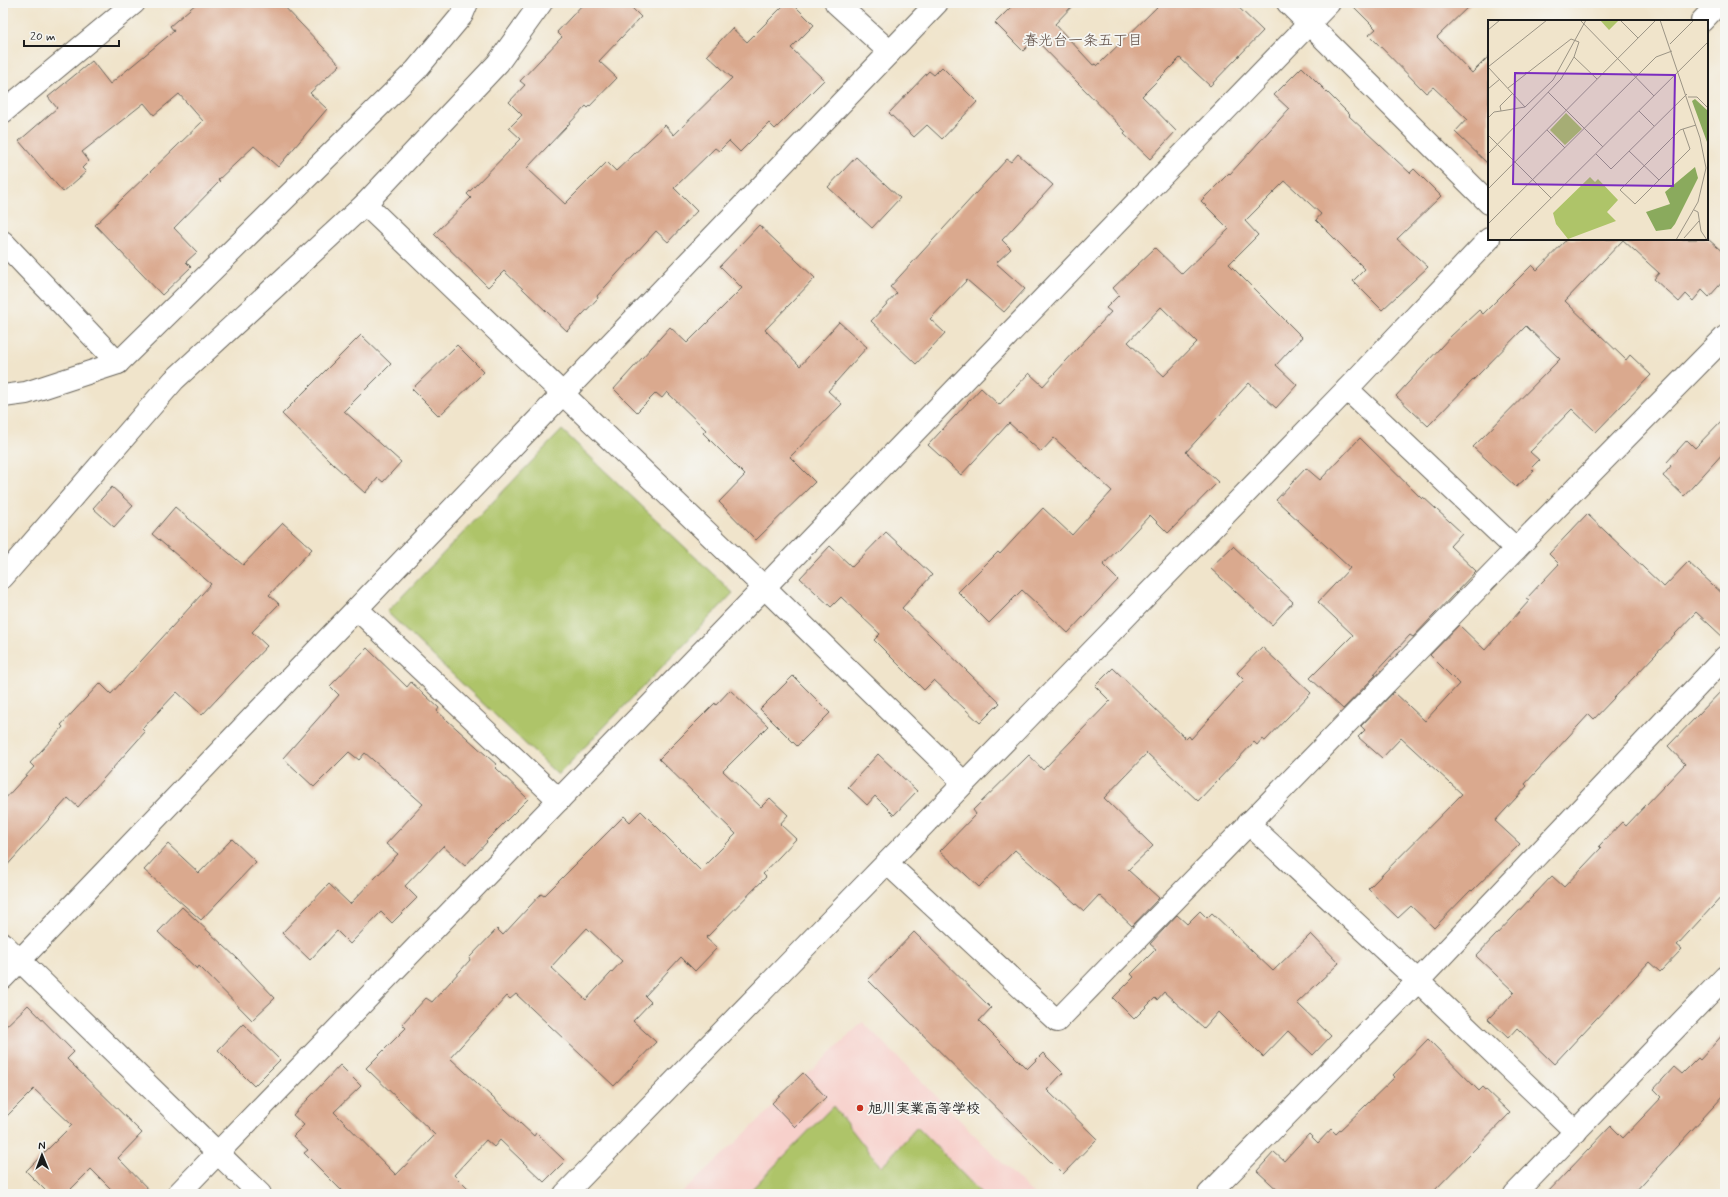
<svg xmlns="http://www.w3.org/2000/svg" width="1728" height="1197" font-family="Mynerve,'Klee One',sans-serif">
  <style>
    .built { fill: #f7d0cb }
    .green { fill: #aec469; stroke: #657042 }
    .building { fill: #daa98e; fill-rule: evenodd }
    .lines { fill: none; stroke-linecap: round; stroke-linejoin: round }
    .minor-casing { stroke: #666259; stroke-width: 24 }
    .minor { stroke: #fff; stroke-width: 22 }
    .poi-dot { fill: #c8321e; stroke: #f6f6f2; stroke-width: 1.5 }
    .labels { text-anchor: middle; stroke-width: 3.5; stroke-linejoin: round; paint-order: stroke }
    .poi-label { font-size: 14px; font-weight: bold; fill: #1c1c1c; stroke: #f6f6f2; text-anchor: start }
    .neighbourhood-label { font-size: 15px; fill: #5e4d44; stroke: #f6f6f2 }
    .inset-road { fill: none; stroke: #9b9485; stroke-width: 1 }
    .view { fill: #7b2cbf; fill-opacity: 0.15; stroke: #7b2cbf; stroke-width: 2 }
    .inset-edge { fill: none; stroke: #1c1c1c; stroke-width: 2 }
  </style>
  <rect width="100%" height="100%" fill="#f6f6f2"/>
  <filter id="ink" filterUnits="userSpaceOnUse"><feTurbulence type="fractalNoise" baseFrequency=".025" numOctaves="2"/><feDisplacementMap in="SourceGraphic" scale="8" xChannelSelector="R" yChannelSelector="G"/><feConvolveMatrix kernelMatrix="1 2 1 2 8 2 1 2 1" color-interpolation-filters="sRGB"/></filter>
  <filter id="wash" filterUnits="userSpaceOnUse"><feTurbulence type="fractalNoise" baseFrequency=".012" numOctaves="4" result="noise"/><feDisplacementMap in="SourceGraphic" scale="16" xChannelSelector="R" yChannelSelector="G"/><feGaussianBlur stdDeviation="0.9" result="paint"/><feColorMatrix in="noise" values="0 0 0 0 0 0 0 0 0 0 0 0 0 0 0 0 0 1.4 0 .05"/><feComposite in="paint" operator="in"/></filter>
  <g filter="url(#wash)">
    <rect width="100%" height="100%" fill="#f0e4cb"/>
    <!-- built -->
    <polygon class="built" points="863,1022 1033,1194 681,1194"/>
    <!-- green -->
    <g class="green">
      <polygon points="562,430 733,593 558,775 387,612"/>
      <polygon points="833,1106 881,1167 917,1127 982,1194 747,1194"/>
    </g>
    <g id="blocks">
      <!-- building -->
      <g class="building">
        <polygon points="197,3 281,3 340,65 310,93 327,109 278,167 254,146 218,180 220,181 174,228 197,252 186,262 191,267 162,295 95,225 203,121 179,94 154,115 144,103 82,152 89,161 82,168 86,172 63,192 19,141 57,108 48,97 92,61 110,84 174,31 170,26"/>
        <polygon points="584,3 627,3 641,17 599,61 617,78 588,108 586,106 527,168 565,204 607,162 616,171 665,125 674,135 732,78 707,55 732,28 747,42 786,3 792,3 814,25 791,48 824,80 775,129 769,123 740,152 729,141 719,151 715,148 674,188 697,211 668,242 656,231 597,296 598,298 567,331 504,271 488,287 434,234 471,198 467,194 521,139 509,128 522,115 509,102 525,85 520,81 562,37 557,32"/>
        <polygon points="1015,3 1075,3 1055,24 1093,65 1095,64 1097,66 1161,3 1234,3 1263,31 1210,86 1180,58 1142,96 1176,131 1150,159 1124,134 1126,132 1035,39 1023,51 995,23"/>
        <polygon points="1350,3 1472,3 1437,37 1472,73 1489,56 1489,165 1455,132 1467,119 1433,87 1426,93 1369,35 1376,29"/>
        <polygon points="942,67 977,102 942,139 927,125 914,137 889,113 929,71 934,75"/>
        <path d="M 1302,67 L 1350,115 L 1349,116 L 1410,173 L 1414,169 L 1441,196 L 1397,239 L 1428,267 L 1382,310 L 1353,281 L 1365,269 L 1316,220 L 1321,214 L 1285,181 L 1245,221 L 1258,235 L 1229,264 L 1302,337 L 1276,365 L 1297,385 L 1276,408 L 1249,383 L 1186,452 L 1218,482 L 1168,533 L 1150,515 L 1103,565 L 1118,580 L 1068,633 L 1022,590 L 989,623 L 958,592 L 998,552 L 1000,554 L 1043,508 L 1072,535 L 1112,491 L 1054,438 L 1041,452 L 1009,423 L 961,475 L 928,445 L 981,388 L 999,405 L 1029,373 L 1043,386 L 1111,312 L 1106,308 L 1119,295 L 1113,288 L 1155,248 L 1182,274 L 1229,229 L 1201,201 L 1229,173 L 1230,174 L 1289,109 L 1274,95 ZM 1161,307 L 1197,342 L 1164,376 L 1128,342 Z"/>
        <polygon points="1018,154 1053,185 1002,240 1011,249 996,263 1025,289 1004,312 967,280 930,319 945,333 916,364 871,321 897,293 890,287 1007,159 1011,162"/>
        <polygon points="856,157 900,198 872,228 828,187"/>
        <polygon points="759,225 815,278 765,330 800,366 839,322 867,347 828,391 842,404 790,457 815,482 756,540 719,502 745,475 703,433 706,430 667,392 662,398 656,393 637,412 614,389 670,327 687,343 742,288 720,266"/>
        <polygon points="1567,239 1708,239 1725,254 1725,279 1709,297 1702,290 1693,301 1686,294 1679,302 1654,279 1659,273 1623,240 1565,301 1626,360 1630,355 1651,375 1596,432 1572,409 1530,452 1539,460 1531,468 1534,471 1516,487 1473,447 1560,359 1526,326 1428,426 1396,396 1451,336 1479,310 1483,314 1532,265 1537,270"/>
        <polygon points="361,335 391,364 344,411 401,462 383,482 378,478 365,493 333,464 282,414"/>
        <polygon points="457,345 484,372 439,416 412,389"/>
        <polygon points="1725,417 1725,451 1684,496 1663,476 1671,466 1667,462 1687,440 1695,448"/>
        <polygon points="1360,438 1422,499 1423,497 1462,533 1450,546 1476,571 1413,637 1410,635 1374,674 1376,675 1343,709 1310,678 1353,635 1318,602 1350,568 1276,500 1306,468 1320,480"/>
        <polygon points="112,487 133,506 114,527 93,508"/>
        <polygon points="175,507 243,565 283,523 312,549 269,595 279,604 252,632 267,646 202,715 177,692 142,729 145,732 78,807 68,798 3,870 3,801 34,767 30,763 63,727 61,725 100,683 111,694 211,584 152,534"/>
        <polygon points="1587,514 1664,587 1688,562 1725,596 1725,639 1696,612 1594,719 1589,714 1525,784 1527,786 1495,821 1520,844 1472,891 1471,890 1434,928 1411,906 1398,918 1368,889 1462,794 1401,738 1382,758 1358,737 1365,730 1361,726 1394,692 1425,721 1459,684 1430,655 1459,625 1485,650 1529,601 1526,599 1559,564 1549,554"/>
        <polygon points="886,532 932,575 902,608 1000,703 980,723 934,680 924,690 874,640 880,634 841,597 831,607 800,578 830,546 852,567"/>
        <polygon points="1233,546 1293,602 1272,625 1210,568"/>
        <polygon points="1262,647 1311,693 1265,741 1262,739 1257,745 1254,742 1198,801 1147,753 1104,798 1153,846 1128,870 1159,898 1132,926 1099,895 1084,911 1015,850 979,887 940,851 976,814 973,810 1029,755 1043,770 1110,701 1095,686 1113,668 1186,739 1189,736 1191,739 1244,680 1237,673"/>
        <polygon points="367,648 407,687 411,682 439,708 437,711 497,765 495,767 528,799 486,841 487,842 465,866 443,846 405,886 417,898 392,923 381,912 350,944 337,931 310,960 282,933 329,884 350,904 398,854 386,844 423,804 365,753 359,760 349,752 314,787 283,758 339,695 330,686"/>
        <polygon points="793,676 830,713 797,746 760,709"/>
        <polygon points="1725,687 1725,893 1677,945 1682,949 1660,972 1649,962 1554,1064 1517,1028 1508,1038 1488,1019 1514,992 1476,956 1552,876 1564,887 1601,848 1599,846 1622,822 1626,826 1685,764 1668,746"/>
        <path d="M 730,690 L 768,726 L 723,771 L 761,807 L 770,798 L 788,815 L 780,824 L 796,839 L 763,874 L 766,877 L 706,938 L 717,948 L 695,971 L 681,957 L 645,996 L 651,1002 L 633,1021 L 656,1042 L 614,1086 L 516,994 L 510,999 L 507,996 L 450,1058 L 534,1136 L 536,1133 L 565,1161 L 544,1182 L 500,1140 L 494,1147 L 486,1140 L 454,1175 L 473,1194 L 345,1194 L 304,1153 L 308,1150 L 293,1136 L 304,1125 L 293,1115 L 340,1065 L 361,1086 L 334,1112 L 396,1175 L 435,1135 L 366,1068 L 406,1028 L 402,1024 L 426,998 L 432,1002 L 470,960 L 469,958 L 497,929 L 503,935 L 541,894 L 544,896 L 624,816 L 630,822 L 641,811 L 700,870 L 736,834 L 659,759 L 715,703 L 716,705 ZM 587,928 L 622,961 L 586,1000 L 551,967 Z"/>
        <polygon points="878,754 917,791 894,815 875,796 867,805 848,787"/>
        <polygon points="232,839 256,862 201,920 144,870 168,844 199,873"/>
        <polygon points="182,907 237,958 275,998 252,1020 199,966 197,969 158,932"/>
        <polygon points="1200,911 1207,918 1212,913 1273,971 1311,934 1339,963 1297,1003 1331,1036 1313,1055 1288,1031 1263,1057 1218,1012 1204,1028 1164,992 1157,1000 1155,998 1134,1019 1113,998 1134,977 1131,974 1156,949 1150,944 1177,915 1187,924"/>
        <polygon points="914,932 991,1008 979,1021 1027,1069 1043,1053 1063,1073 1047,1090 1097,1139 1063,1174 868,980"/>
        <polygon points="28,1005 74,1052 67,1059 142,1133 118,1158 153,1194 116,1194 91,1169 66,1194 49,1194 26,1171 72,1125 34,1089 3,1120 3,1029"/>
        <polygon points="243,1024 280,1060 254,1086 218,1050"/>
        <polygon points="1725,1032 1725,1094 1633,1194 1546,1194 1611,1126 1623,1138 1662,1097 1654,1089 1674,1067 1682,1074 1698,1058 1700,1060"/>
        <polygon points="1428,1039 1479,1091 1483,1087 1510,1113 1431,1194 1282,1194 1257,1171 1274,1152 1284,1161 1309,1134 1318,1143 1331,1129 1336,1134 1395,1077 1393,1075"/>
        <polygon points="803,1073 826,1097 795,1127 772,1103"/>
      </g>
    </g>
  </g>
  <g filter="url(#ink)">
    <use href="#blocks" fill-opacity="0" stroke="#666259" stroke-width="1"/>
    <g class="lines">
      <defs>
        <g id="minor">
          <polyline points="836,3 890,52"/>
          <polyline points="1288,3 1489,203"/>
          <polyline points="1702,21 1719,3"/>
          <polyline points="3,112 134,3"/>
          <polyline points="365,204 764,587 964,783"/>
          <polyline points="3,242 118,363"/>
          <polyline points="1347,389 1516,549"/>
          <polyline points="3,396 26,393 118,363 416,70 462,15 467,3"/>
          <polyline points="3,577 174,380 365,204 498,63 541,3"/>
          <polyline points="357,609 559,800"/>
          <polyline points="1248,823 1418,981 1576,1132"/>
          <polyline points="887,863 1057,1021 1516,549 1725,337"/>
          <polyline points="3,944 260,1194"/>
          <polyline points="3,978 937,3"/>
          <polyline points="178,1194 1329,3"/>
          <polyline points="565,1194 1347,389 1489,239"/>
          <polyline points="1209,1194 1418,981 1725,657"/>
          <polyline points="1515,1194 1725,977"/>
        </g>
      </defs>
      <!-- minor casing -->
      <use href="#minor" class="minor-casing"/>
      <!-- minor -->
      <use href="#minor" class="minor"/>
    </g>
  </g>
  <!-- markers -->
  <circle class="poi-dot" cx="860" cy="1108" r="4"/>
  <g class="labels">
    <!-- poi labels -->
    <g class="poi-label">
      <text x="868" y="1113">旭川実業高等学校</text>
    </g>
    <!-- neighbourhood labels -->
    <g class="neighbourhood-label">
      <text x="1083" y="45">春光台一条五丁目</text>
    </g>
  </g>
  <!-- overview -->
  <g transform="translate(1488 20)">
    <rect width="220" height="220" fill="#f0e4cb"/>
    <path d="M 112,0 L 131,0 L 121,10 ZM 78,93 L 94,109 L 77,125 L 62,110 ZM 102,157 L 107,162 L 110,159 L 130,180 L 119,192 L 128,201 L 80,219 L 68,204 L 65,193 Z" fill="#aec469"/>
    <path d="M 207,79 L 220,91 L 219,122 L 204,81 ZM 207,147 L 210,158 L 187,204 L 183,209 L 168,211 L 158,192 L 182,184 L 177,172 Z" fill="#8aaa5d"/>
    <path class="inset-road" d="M 92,0 L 166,76M 132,0 L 150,18M 172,0 L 212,118 L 218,148 L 210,182 L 188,220M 0,10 L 12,0M 182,24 L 206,0M 86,37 L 109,59M 0,69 L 12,59M 60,72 L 115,127M 200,77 L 209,77 L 220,88M 37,87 L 0,47 L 59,0M 13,91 L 37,87 L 65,60 L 98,0M 151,91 L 166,106M 0,98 L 6,92 L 13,91 L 12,86 L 25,73M 195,109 L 202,129 L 147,184 L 132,170 L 192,110 L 195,109 L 208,105M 59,110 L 77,128M 0,115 L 63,178M 141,131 L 171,160M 0,134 L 73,59 L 86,37 L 91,22 L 83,19 L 20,68M 108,134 L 123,149 L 199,74M 0,169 L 168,0M 206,190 L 210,192 L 213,211 L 219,220M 0,204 L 168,37 L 184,31M 196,218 L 211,201M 21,220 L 220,22"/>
    <path class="view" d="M 27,53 L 187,55 L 185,166 L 25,164 Z"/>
    <rect width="220" height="220" class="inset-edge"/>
  </g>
  <!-- margin -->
  <rect width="1728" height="1197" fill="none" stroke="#f6f6f2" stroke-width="16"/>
  <!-- north arrow -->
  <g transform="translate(42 1155) rotate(359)" stroke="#f6f6f2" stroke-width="3" paint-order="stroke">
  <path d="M0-3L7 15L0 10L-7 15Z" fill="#1c1c1c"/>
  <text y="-6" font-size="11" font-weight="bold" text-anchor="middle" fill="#1c1c1c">N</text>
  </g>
  <!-- scale -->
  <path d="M24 40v6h95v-6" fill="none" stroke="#1c1c1c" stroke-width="2"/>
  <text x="30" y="40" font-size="12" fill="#1c1c1c" stroke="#f6f6f2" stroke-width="3" paint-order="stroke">20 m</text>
</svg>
